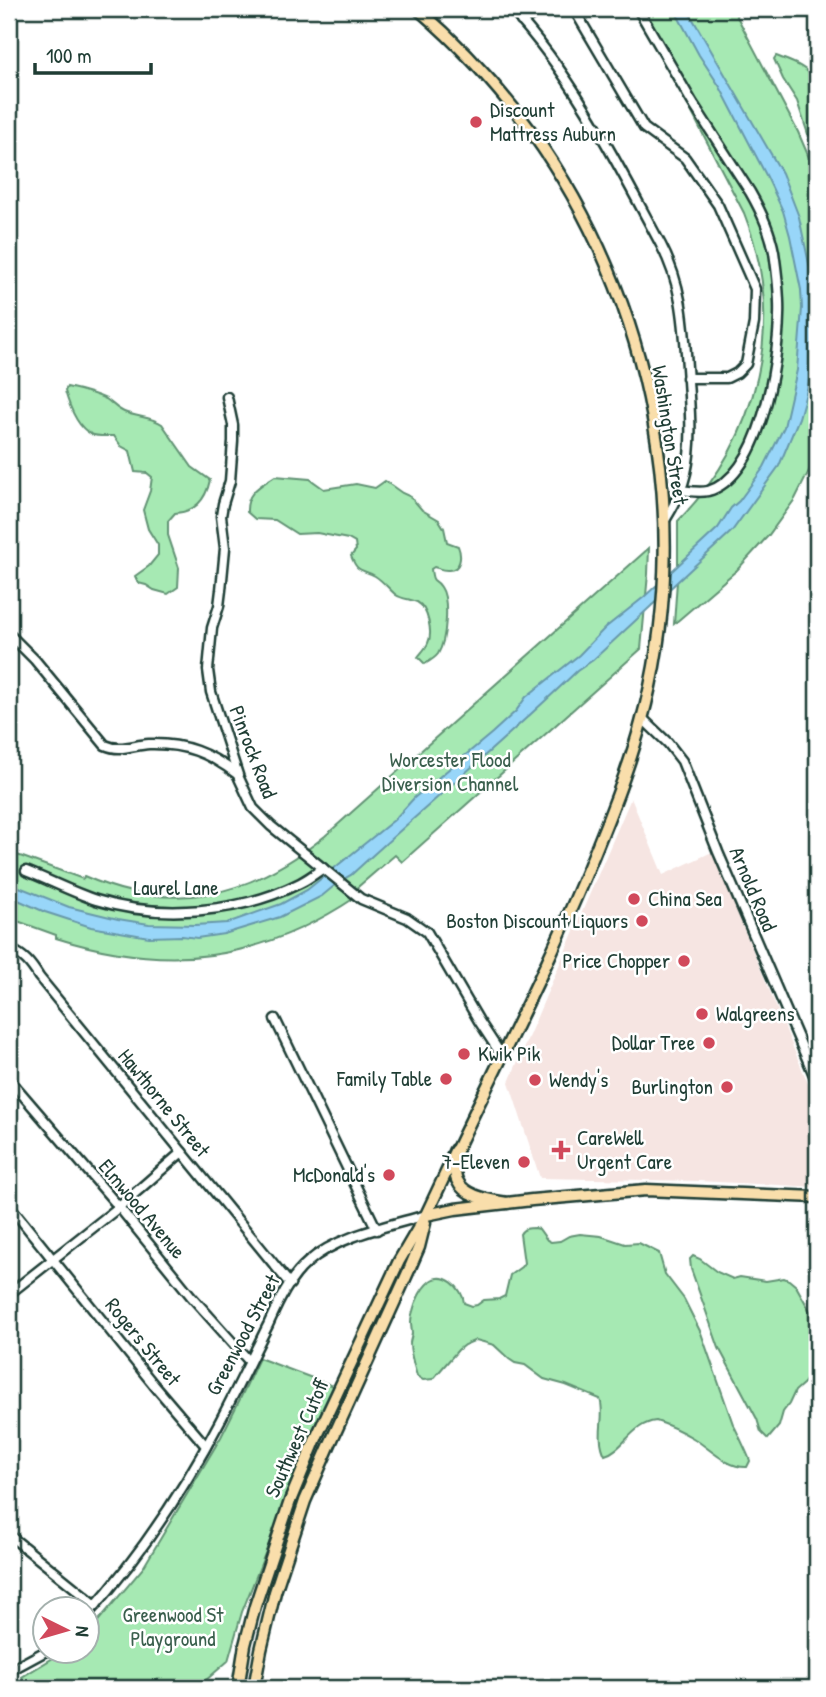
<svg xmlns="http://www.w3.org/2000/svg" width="826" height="1697" font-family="'Patrick Hand',sans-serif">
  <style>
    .built { fill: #f6e5e2 }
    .green { fill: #a6e9b3; stroke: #629374; stroke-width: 2 }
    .water { fill: #98d6f9; stroke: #6899aa; stroke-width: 2 }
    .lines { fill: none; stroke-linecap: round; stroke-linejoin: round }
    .minor-casing { stroke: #1f3d34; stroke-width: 13 }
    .major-casing { stroke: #1f3d34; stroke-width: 15 }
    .highway-casing { stroke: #1f3d34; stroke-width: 18 }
    .minor { stroke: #fff; stroke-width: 8 }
    .major { stroke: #f9deab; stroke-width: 10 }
    .highway { stroke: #f9deab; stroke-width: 12 }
    .poi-dot { fill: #d1495b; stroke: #fff; stroke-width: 2.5 }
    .labels { text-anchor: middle; stroke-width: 5; stroke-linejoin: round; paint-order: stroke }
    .poi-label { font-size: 21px; fill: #1f3d34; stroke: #fff; text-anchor: end }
    .street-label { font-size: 21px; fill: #1f3d34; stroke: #fff }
    .park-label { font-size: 21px; fill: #3a5f4d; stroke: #fff }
  </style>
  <rect width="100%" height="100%" fill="#fff"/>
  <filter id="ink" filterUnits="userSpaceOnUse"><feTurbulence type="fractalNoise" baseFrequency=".0143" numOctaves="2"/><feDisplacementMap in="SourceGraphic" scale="14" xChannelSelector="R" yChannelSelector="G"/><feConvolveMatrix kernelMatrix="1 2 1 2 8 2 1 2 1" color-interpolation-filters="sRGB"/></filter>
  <g filter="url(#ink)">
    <!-- built -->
    <polygon class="built" points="631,798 663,875 712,852 817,1105 817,1187 698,1181 540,1178 509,1082"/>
    <!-- green -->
    <g class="green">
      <path d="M 638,9 L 733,9 L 798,132 L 817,176 L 817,455 L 795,499 L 768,536 L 737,570 L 674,624 L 678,567 L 678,521 C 759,438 787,322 744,213 Z"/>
      <path d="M 776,56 C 794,63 805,66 817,81 L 816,135 L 811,136 L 808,134 L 797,101 L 783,79 L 774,59 Z"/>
      <path d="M 67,387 C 81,390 93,393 106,399 C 112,403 117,409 124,412 C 136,417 153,417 162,424 L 192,467 L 210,480 C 206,499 196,512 175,513 L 168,521 L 168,535 L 179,568 L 178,587 L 168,594 L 154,590 L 146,585 L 138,583 L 135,576 L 149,566 L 158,555 L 158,545 L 148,529 L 143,510 L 150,491 L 152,477 L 147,473 L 135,472 L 130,451 L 121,446 L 114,436 C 107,436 97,437 91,434 C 77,427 69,405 65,391 Z"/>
      <path d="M 275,476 L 310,479 L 324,489 L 356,484 L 375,488 L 385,481 L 402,493 L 411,497 L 422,510 L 439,520 L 444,528 L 447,542 L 458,546 C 462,556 461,571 447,570 C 442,570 438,568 434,567 L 431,569 C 433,586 435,577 441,587 C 450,600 446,641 438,654 C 435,658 430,661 425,664 L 418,657 C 421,653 426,648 428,643 C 433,633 428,608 417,602 C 410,599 402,599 396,595 C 389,589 383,581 375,576 C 361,568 358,574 351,556 L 356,550 L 355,543 L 348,539 L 317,533 L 297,534 L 275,520 L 255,519 L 247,512 C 246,492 260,486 275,476 Z"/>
      <path d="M 649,548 L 648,574 L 641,649 L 402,862 L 395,855 L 352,892 L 356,897 C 259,962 167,973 56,938 L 56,935 L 9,918 L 9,852 L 83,879 L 84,876 C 174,916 251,896 325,836 Z"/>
      <path d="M 535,1228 L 539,1229 L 547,1240 L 551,1242 L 560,1241 L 569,1236 L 580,1234 L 601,1236 L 625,1244 L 639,1243 L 659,1253 L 665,1274 L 684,1299 L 701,1333 L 733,1424 C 735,1427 750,1459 750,1461 C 749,1463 748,1465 747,1467 C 727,1468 709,1448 693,1438 C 681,1431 669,1425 656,1421 C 631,1424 625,1449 605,1455 C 595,1435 606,1416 600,1399 L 566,1385 L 544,1379 L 525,1365 L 515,1363 L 509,1359 L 494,1345 L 476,1340 L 464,1345 L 458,1350 L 433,1379 L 423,1380 L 417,1376 C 414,1366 410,1354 410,1343 C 410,1340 412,1336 412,1333 C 411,1325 410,1319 413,1311 C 415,1302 421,1289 429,1282 C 444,1270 463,1288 464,1303 L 472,1306 L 477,1305 L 484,1300 L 499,1299 L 505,1296 L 510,1275 L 521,1267 L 524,1263 L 520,1234 C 523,1228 529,1228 535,1228 Z"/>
      <polygon points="693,1256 700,1259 717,1272 733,1279 740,1277 766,1281 784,1278 789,1280 796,1286 810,1311 817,1335 817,1365 804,1383 795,1391 789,1404 783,1412 779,1426 768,1439 761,1432 757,1419 719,1348 691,1269 690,1259"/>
      <polygon points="259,1358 339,1388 300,1465 242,1612 228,1661 197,1688 27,1688 22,1677 63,1652 88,1652 88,1633 143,1568 221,1437 240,1399"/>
    </g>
    <!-- water -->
    <path class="water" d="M 674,9 L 687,9 L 782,173 L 799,217 L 811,273 L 815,316 L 813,352 L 808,386 L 799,418 L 779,466 L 732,531 L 593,660 L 577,671 C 504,741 426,806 351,875 L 340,881 L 322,896 L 280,917 L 224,934 L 197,938 L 182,936 L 149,937 L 91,927 L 45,912 L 9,896 L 9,883 L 69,907 L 118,919 L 149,924 L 195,925 L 227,923 L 281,904 L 307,890 L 394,820 L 414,798 L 492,733 L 516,711 L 526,697 L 579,655 L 605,628 L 644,597 L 718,528 L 731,508 L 739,501 L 764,467 L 784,427 L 797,370 L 802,308 L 801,290 L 790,236 L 783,211 L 767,177 L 720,87 L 699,55 Z"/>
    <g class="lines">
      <defs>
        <g id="minor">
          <path d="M 511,9 C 575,78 617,163 661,245 C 685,291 684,331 688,381 C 690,412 693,443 686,473 C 682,491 674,506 664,522"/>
          <polyline points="571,9 575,11 644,128 685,158 718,205 755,289 754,323 746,364 737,373 727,378 687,378"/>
          <path d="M 638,9 L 692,102 L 750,192 C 761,211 770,230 774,252 C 777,273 780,295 779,316 C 778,363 761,476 708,491 C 699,493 690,491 681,490"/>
          <polyline points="521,21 542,9"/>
          <polyline points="227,397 233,425 233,441 230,481 223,504 221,516 225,548 221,590 219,606 212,628 208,670 211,692 239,778 253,808 271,826 361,899 407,918 427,932 479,1021 502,1056"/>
          <path d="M 9,634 L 35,660 L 105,745 C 120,752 133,745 149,744 C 185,743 209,753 237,774"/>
          <polyline points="643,719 668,743 682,761 718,852 817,1082"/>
          <path d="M 26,871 C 49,880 72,892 96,900 C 160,920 241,913 300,883 C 308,879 316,873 323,868"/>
          <path d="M 9,949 C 24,955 31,964 39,977 L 290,1284"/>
          <polyline points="275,1019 377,1230"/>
          <polyline points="9,1079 119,1207 191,1296 249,1361"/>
          <polyline points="9,1205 154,1385 206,1446"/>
          <polyline points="9,1294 119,1207 182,1152"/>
          <polyline points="9,1535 96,1605"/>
          <path d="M 88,1614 C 140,1556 184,1490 220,1421 C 237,1389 252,1357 268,1325 C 278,1303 289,1278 308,1262 C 337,1236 389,1226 426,1215"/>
          <polyline points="9,1671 46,1651"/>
        </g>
        <g id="major">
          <path d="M 418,9 C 461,46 499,87 533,134 C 653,301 696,525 641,723 C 630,764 615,803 599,842 C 557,948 505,1049 456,1151 C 456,1160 453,1171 457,1180 C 464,1197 491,1200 506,1203"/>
          <polyline points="426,1215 455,1209 532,1200 646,1190 817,1197"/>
          <polyline points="238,1688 245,1645 255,1606 290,1501 317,1436 399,1261 426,1215 452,1160"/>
          <polyline points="254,1688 261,1650 275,1592 305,1501 330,1444 410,1268 419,1247 425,1223"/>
        </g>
        <polyline id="highway" points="452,1160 456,1151"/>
      </defs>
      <!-- minor casing -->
      <use href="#minor" class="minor-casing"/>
      <!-- major casing -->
      <use href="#major" class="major-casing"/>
      <!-- highway casing -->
      <use href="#highway" class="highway-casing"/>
      <!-- minor -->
      <use href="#minor" class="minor"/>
      <!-- major -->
      <use href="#major" class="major"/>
      <!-- highway -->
      <use href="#highway" class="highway"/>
    </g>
  </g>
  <!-- markers -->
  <g class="poi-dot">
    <circle cx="476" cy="122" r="7"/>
    <circle cx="634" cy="899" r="7"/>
    <circle cx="642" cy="921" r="7"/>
    <circle cx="684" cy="961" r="7"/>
    <circle cx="702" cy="1014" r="7"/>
    <circle cx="709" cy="1043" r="7"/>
    <circle cx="464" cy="1054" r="7"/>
    <circle cx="446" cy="1079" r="7"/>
    <circle cx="535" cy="1080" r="7"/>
    <circle cx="727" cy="1087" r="7"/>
    <path d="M557.5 1139.5h7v7h7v7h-7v7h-7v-7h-7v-7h7z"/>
    <circle cx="524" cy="1162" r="7"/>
    <circle cx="389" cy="1175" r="7"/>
  </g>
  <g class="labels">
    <!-- poi labels -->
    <g class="poi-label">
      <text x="490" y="117" text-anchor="start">Discount<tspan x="490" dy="24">Mattress Auburn</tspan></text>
      <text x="648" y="906" text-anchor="start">China Sea</text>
      <text x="628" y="928">Boston Discount Liquors</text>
      <text x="670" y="968">Price Chopper</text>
      <text x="716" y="1021" text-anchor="start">Walgreens</text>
      <text x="695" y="1050">Dollar Tree</text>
      <text x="478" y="1061" text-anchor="start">Kwik Pik</text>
      <text x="432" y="1086">Family Table</text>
      <text x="549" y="1087" text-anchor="start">Wendy's</text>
      <text x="713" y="1094">Burlington</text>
      <text x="577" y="1145" text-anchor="start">CareWell<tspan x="577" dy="24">Urgent Care</tspan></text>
      <text x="510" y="1169">7-Eleven</text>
      <text x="375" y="1182">McDonald's</text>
    </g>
    <!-- street labels -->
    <g class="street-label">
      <text transform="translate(670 435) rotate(81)" y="7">Washington Street</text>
      <text transform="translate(253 752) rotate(69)" y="7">Pinrock Road</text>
      <text x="176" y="895">Laurel Lane</text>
      <text transform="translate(753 889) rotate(67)" y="7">Arnold Road</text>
      <text transform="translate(164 1103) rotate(51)" y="7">Hawthorne Street</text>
      <text transform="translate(142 1209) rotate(50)" y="7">Elmwood Avenue</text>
      <text transform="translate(243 1335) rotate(-62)" y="7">Greenwood Street</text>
      <text transform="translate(143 1342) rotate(51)" y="7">Rogers Street</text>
      <text transform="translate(297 1438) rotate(-66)" y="7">Southwest Cutoff</text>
    </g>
    <!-- park labels -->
    <g class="park-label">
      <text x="450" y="767">Worcester Flood<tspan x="450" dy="24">Diversion Channel</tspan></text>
      <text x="173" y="1622">Greenwood St<tspan x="173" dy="24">Playground</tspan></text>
    </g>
  </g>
  <!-- margin -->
  <rect width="826" height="1697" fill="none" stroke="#fff" stroke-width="35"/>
  <rect x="18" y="18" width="791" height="1662" fill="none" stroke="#1f3d34" stroke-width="2.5" filter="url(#ink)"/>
  <!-- north arrow -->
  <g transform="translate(66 1630) rotate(95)"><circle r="33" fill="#ffffff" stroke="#a5b1ae" stroke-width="2"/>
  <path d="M0-5L12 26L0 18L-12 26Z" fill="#d1495b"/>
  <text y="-10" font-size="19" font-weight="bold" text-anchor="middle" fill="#1f3d34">N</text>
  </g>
  <!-- scale -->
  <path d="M35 63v10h116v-10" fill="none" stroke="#1f3d34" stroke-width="3.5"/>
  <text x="46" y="63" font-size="21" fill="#1f3d34" stroke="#ffffff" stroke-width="5" paint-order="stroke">100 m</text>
</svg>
